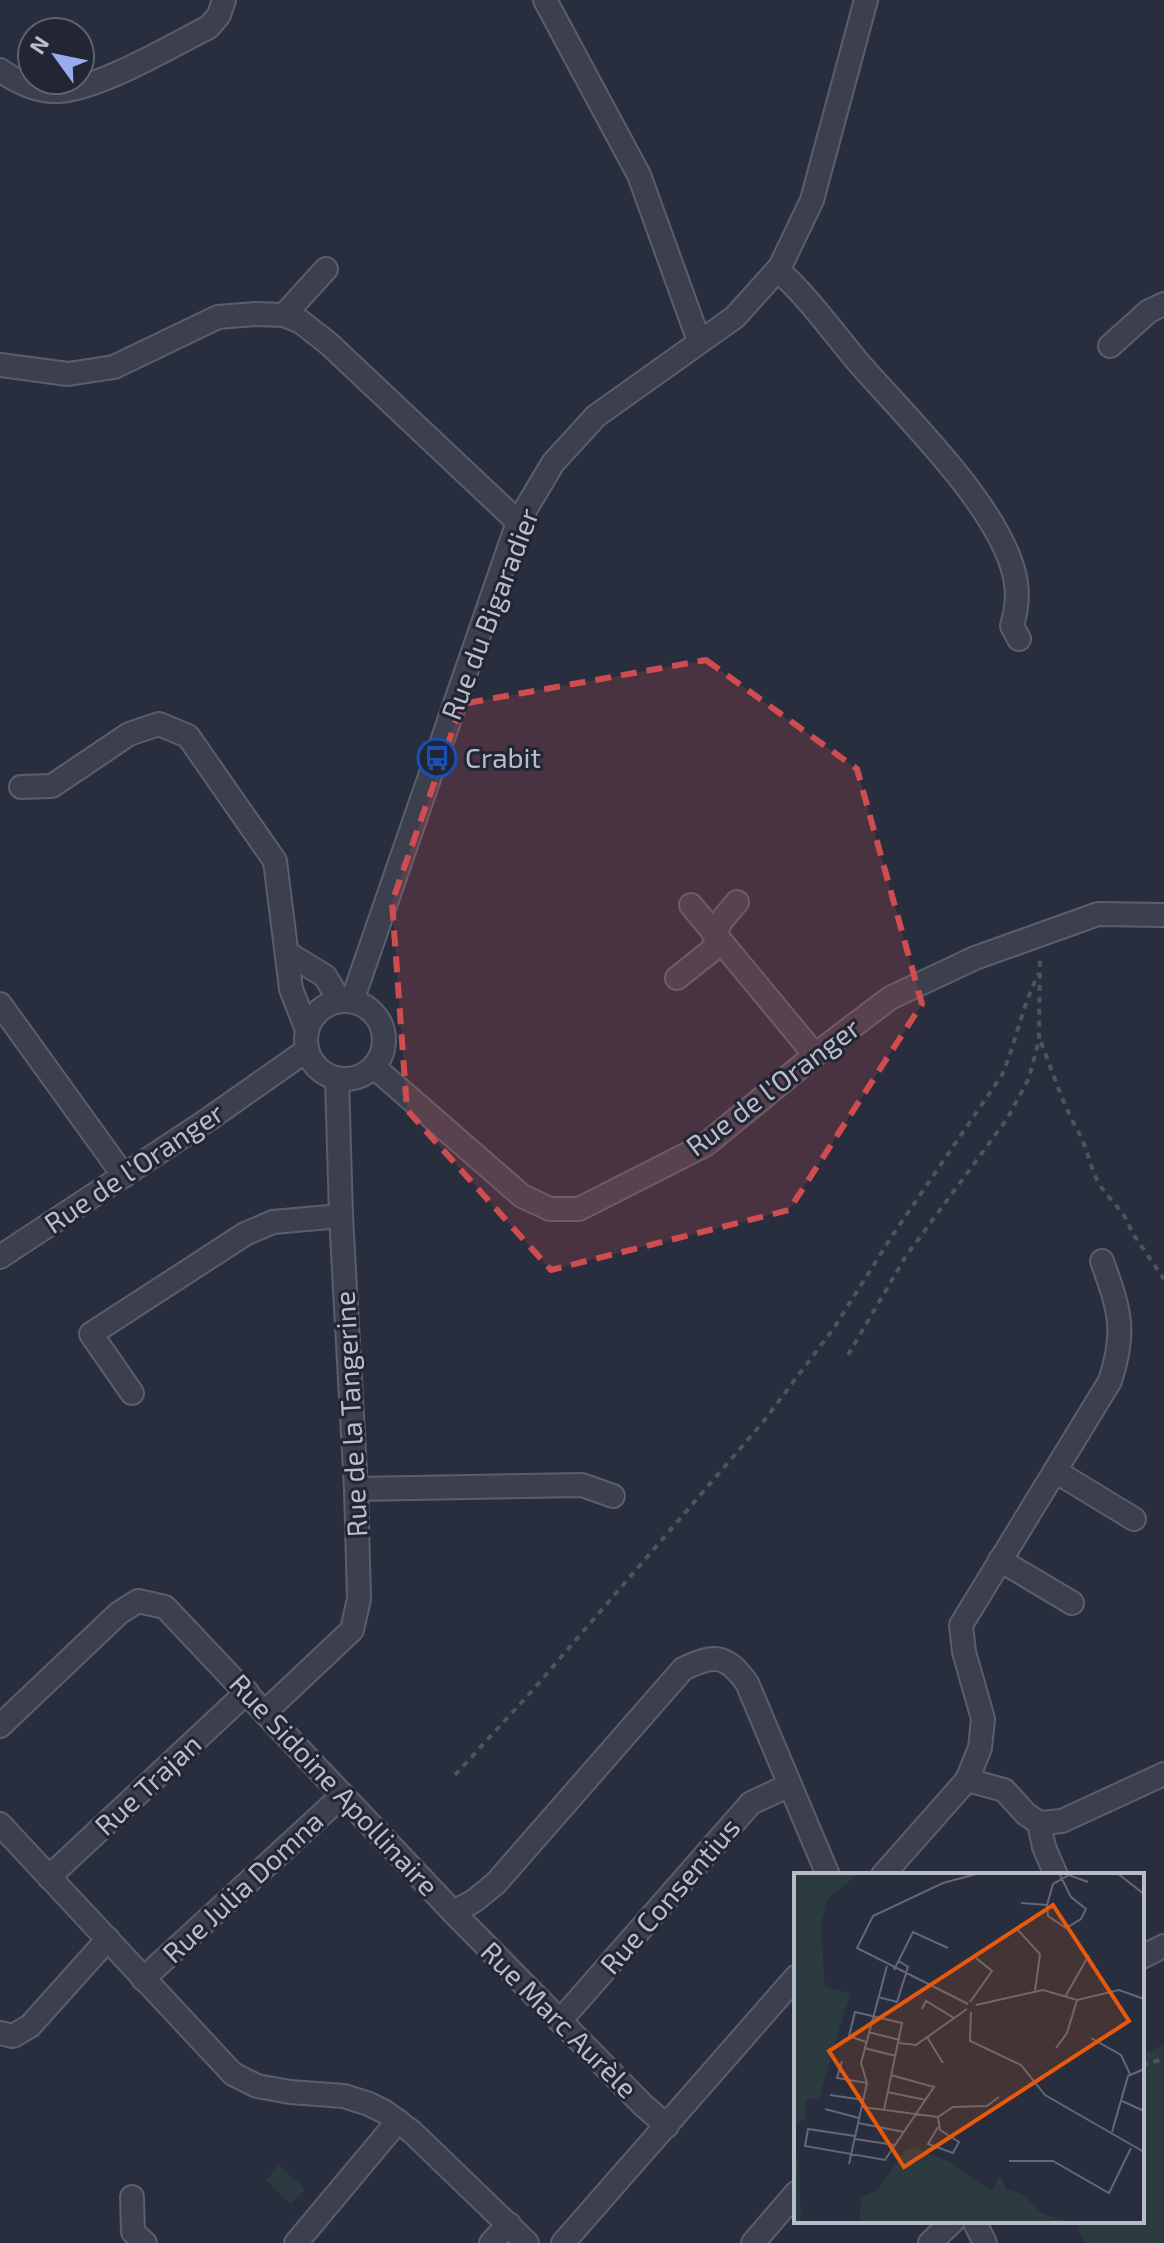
<svg xmlns="http://www.w3.org/2000/svg" width="1164" height="2243" font-family="'Exo 2',sans-serif">
  <style>
    .green { fill: #2b3b40 }
    .lines { fill: none; stroke-linecap: round; stroke-linejoin: round }
    .minor-casing { stroke: #5a5e6c; stroke-width: 26 }
    .path { stroke: #49565c; stroke-width: 4; stroke-dasharray: 6 6; stroke-linecap: butt }
    .minor { stroke: #3c404e; stroke-width: 22 }
    .marked { fill: #cf4d50; fill-opacity: 0.2; stroke: #cf4d50; stroke-width: 6; stroke-dasharray: 16 10; stroke-linejoin: round }
    .labels { text-anchor: middle; stroke-width: 6; stroke-linejoin: round; paint-order: stroke }
    .street-label { font-size: 28px; fill: #b9bcc9; stroke: #212534 }
    .poi-label { font-size: 28px; fill: #b9bcc9; stroke: #212534; text-anchor: start }
    .inset-road { fill: none; stroke: #636776; stroke-width: 2 }
    .view { fill: #e8590c; fill-opacity: 0.15; stroke: #e8590c; stroke-width: 4 }
    .inset-edge { fill: none; stroke: #b9bcc9; stroke-width: 4 }
  </style>
  <rect width="100%" height="100%" fill="#292e3e"/>
  <!-- green -->
  <g class="green">
    <polygon points="1164,2045 1164,2243 1085,2243 1074,2221 1142,2221 1142,2054"/>
    <polygon points="279,2165 305,2189 291,2204 266,2180"/>
  </g>
  <g class="lines">
    <defs>
      <g id="minor">
        <polyline points="545,0 639,175 699,341"/>
        <path d="M 0,70 C 17,82 37,92 59,91 C 101,88 169,47 209,27 L 219,15 L 224,0"/>
        <path d="M 778,270 C 808,297 832,331 858,362 C 905,416 991,499 1012,566 C 1019,588 1018,604 1012,626 L 1019,639"/>
        <polyline points="284,315 326,269"/>
        <polyline points="1110,346 1149,311 1164,304"/>
        <polyline points="0,365 68,374 114,367 218,317 256,314 284,315 301,322 328,343 518,522"/>
        <polyline points="21,787 52,786 129,734 159,724 188,736 275,861 291,989 307,1030"/>
        <polyline points="691,905 815,1055"/>
        <polyline points="714,935 722,920 737,902"/>
        <polyline points="287,953 325,976 340,1001"/>
        <polyline points="677,978 721,943"/>
        <circle cx="345" cy="1040" r="39"/>
        <polyline points="352,1001 518,522 553,463 596,416 735,317 780,267 812,200 866,0"/>
        <polyline points="0,1004 124,1176"/>
        <polyline points="374,1067 522,1196 550,1209 579,1209 705,1145 815,1055 890,998 975,958 1098,914 1164,915"/>
        <polyline points="0,1257 209,1119 307,1050"/>
        <polyline points="132,1393 91,1334 245,1234 273,1222 341,1216"/>
        <polyline points="1055,1471 1134,1519"/>
        <polyline points="356,1489 582,1485 613,1496"/>
        <polyline points="1000,1560 1072,1603"/>
        <polyline points="265,1712 352,1630 359,1599 356,1489 341,1216 337,1079"/>
        <polyline points="0,1726 119,1613 138,1601 165,1607 453,1912 643,2105 667,2126"/>
        <polyline points="967,1780 1004,1790 1026,1814 1039,1823 1062,1821 1164,1774"/>
        <polyline points="1039,1823 1044,1847 1056,1875"/>
        <polyline points="0,1824 233,2074 257,2086 290,2092 344,2096 369,2104 385,2112 412,2132 527,2243"/>
        <path d="M 883,1875 L 967,1780 L 980,1748 L 983,1719 L 964,1652 L 961,1625 L 1110,1381 C 1127,1330 1119,1309 1102,1261"/>
        <polyline points="49,1877 247,1692"/>
        <path d="M 453,1912 L 474,1901 L 496,1883 L 683,1669 C 714,1654 726,1654 747,1683 L 828,1875"/>
        <polyline points="1142,1957 1164,1946"/>
        <polyline points="143,1979 343,1795"/>
        <polyline points="560,2021 751,1803 790,1785"/>
        <polyline points="0,2033 13,2036 30,2026 108,1939"/>
        <polyline points="132,2197 133,2232 145,2243"/>
        <polyline points="974,2221 985,2243"/>
        <polyline points="296,2243 398,2121"/>
        <polyline points="491,2243 509,2224"/>
        <polyline points="563,2243 796,1977"/>
        <polyline points="753,2243 796,2193"/>
        <polyline points="930,2243 953,2221"/>
      </g>
    </defs>
    <!-- minor casing -->
    <use href="#minor" class="minor-casing"/>
    <!-- path -->
    <g class="path">
      <path d="M 1041,1042 C 1053,1073 1063,1105 1079,1133 C 1087,1148 1090,1165 1097,1180 C 1106,1198 1126,1211 1131,1231 L 1164,1279"/>
      <polyline points="848,1355 906,1256 1007,1119 1029,1078 1039,1040 1040,955"/>
      <path d="M 455,1775 L 532,1691 L 763,1422 L 834,1328 L 890,1239 L 1002,1075 C 1016,1042 1022,1006 1039,973"/>
      <polyline points="1142,2065 1164,2059"/>
    </g>
    <!-- minor -->
    <use href="#minor" class="minor"/>
  </g>
  <!-- marked area -->
  <path class="marked" d="M 706,660 L 857,769 L 922,1004 L 789,1210 L 551,1270 L 407,1110 L 392,902 L 462,704 Z"/>
  <!-- icons -->
  <defs>
    <symbol id="bus-ring" viewBox="-11 -11 22 22"><circle r="9.5" fill="#212534" stroke="#1a4fb4" stroke-width="1.5"/><path d="M-5-6H5V4H4V6H2V4H-2V6H-4V4H-5ZM-3.5-4V0h7V-4ZM-3.5 1.2v1.5H-2V1.2ZM2 1.2v1.5H3.5V1.2Z" fill="#1a4fb4"/></symbol>
  </defs>
  <g fill-rule="evenodd">
    <use href="#bus-ring" x="415" y="736" width="44" height="44"/>
  </g>
  <g class="labels">
    <!-- street labels -->
    <g class="street-label">
      <text transform="translate(490 614) rotate(-69)" y="10">Rue du Bigaradier</text>
      <text transform="translate(773 1087) rotate(-37)" y="10">Rue de l'Oranger</text>
      <text transform="translate(134 1168) rotate(-34)" y="10">Rue de l'Oranger</text>
      <text transform="translate(351 1414) rotate(-93)" y="10">Rue de la Tangerine</text>
      <text transform="translate(148 1785) rotate(-43)" y="10">Rue Trajan</text>
      <text transform="translate(334 1785) rotate(47)" y="10">Rue Sidoine Apollinaire</text>
      <text transform="translate(243 1887) rotate(-43)" y="10">Rue Julia Domna</text>
      <text transform="translate(670 1896) rotate(-49)" y="10">Rue Consentius</text>
      <text transform="translate(559 2020) rotate(45)" y="10">Rue Marc Aurèle</text>
    </g>
    <!-- poi labels -->
    <g class="poi-label">
      <text x="465" y="768">Crabit</text>
    </g>
  </g>
  <!-- overview -->
  <g transform="translate(794 1873)">
    <rect width="350" height="350" fill="#292e3e"/>
    <path d="M 0,0 L 66,0 L 35,24 L 27,51 L 31,114 L 56,120 L 25,225 L 12,226 L 11,247 L 0,250 ZM 120,274 L 156,289 L 198,318 L 206,302 L 212,316 L 228,321 L 247,340 L 278,350 L 65,350 L 67,324 L 84,317 L 110,278 ZM 0,284 L 5,286 L 7,350 L 0,350 Z" fill="#2b3b40"/>
    <path class="inset-road" d="M 323,0 L 350,21M 227,30 L 253,32 L 259,11 L 275,2 L 294,9M 253,32 L 254,43 L 272,55 L 287,46 L 292,36 L 277,24 L 265,0M 222,55 L 246,81 L 241,118M 100,97 L 119,59 L 154,75M 84,124 L 103,129 L 114,94 L 105,88M 271,124 L 295,82M 176,129 L 198,98 L 182,85M 174,131 L 63,75 L 79,43 L 149,10 L 186,0M 182,132 L 249,117 L 283,127 L 325,117 L 350,126M 128,136 L 132,128 L 160,145M 177,139 L 176,168 L 227,192 L 251,222 L 350,279M 74,159 L 106,167M 133,164 L 149,190M 297,165 L 327,182 L 336,201M 72,169 L 55,163 L 61,139 L 108,150 L 90,237M 105,170 L 122,172 L 173,136M 70,175 L 102,183M 262,175 L 273,160 L 283,127M 48,188 L 43,205 L 73,210M 93,219 L 132,227M 36,222 L 70,227M 328,228 L 350,238M 68,234 L 144,244 L 159,234 L 193,233 L 205,224M 31,236 L 65,245M 144,244 L 146,257 L 165,269 L 159,280 L 134,271 L 144,254M 64,250 L 110,259M 318,259 L 334,203 L 350,196M 61,263 L 14,256 L 11,273 L 91,287 L 140,214 L 97,202M 61,266 L 101,272M 215,288 L 259,288 L 315,320 L 337,275M 55,291 L 73,210 L 67,190 L 93,93"/>
    <path class="view" d="M 259,32 L 335,148 L 110,294 L 35,178 Z"/>
    <rect width="350" height="350" class="inset-edge"/>
  </g>
  <!-- north arrow -->
  <g transform="translate(56 56) rotate(303)"><circle r="38" fill="#212534" stroke="#5e6170" stroke-width="2"/>
  <path d="M0-6L14 30L0 20L-14 30Z" fill="#99aaed"/>
  <text y="-12" font-size="22" font-weight="bold" text-anchor="middle" fill="#b9bcc9">N</text>
  </g>
</svg>
